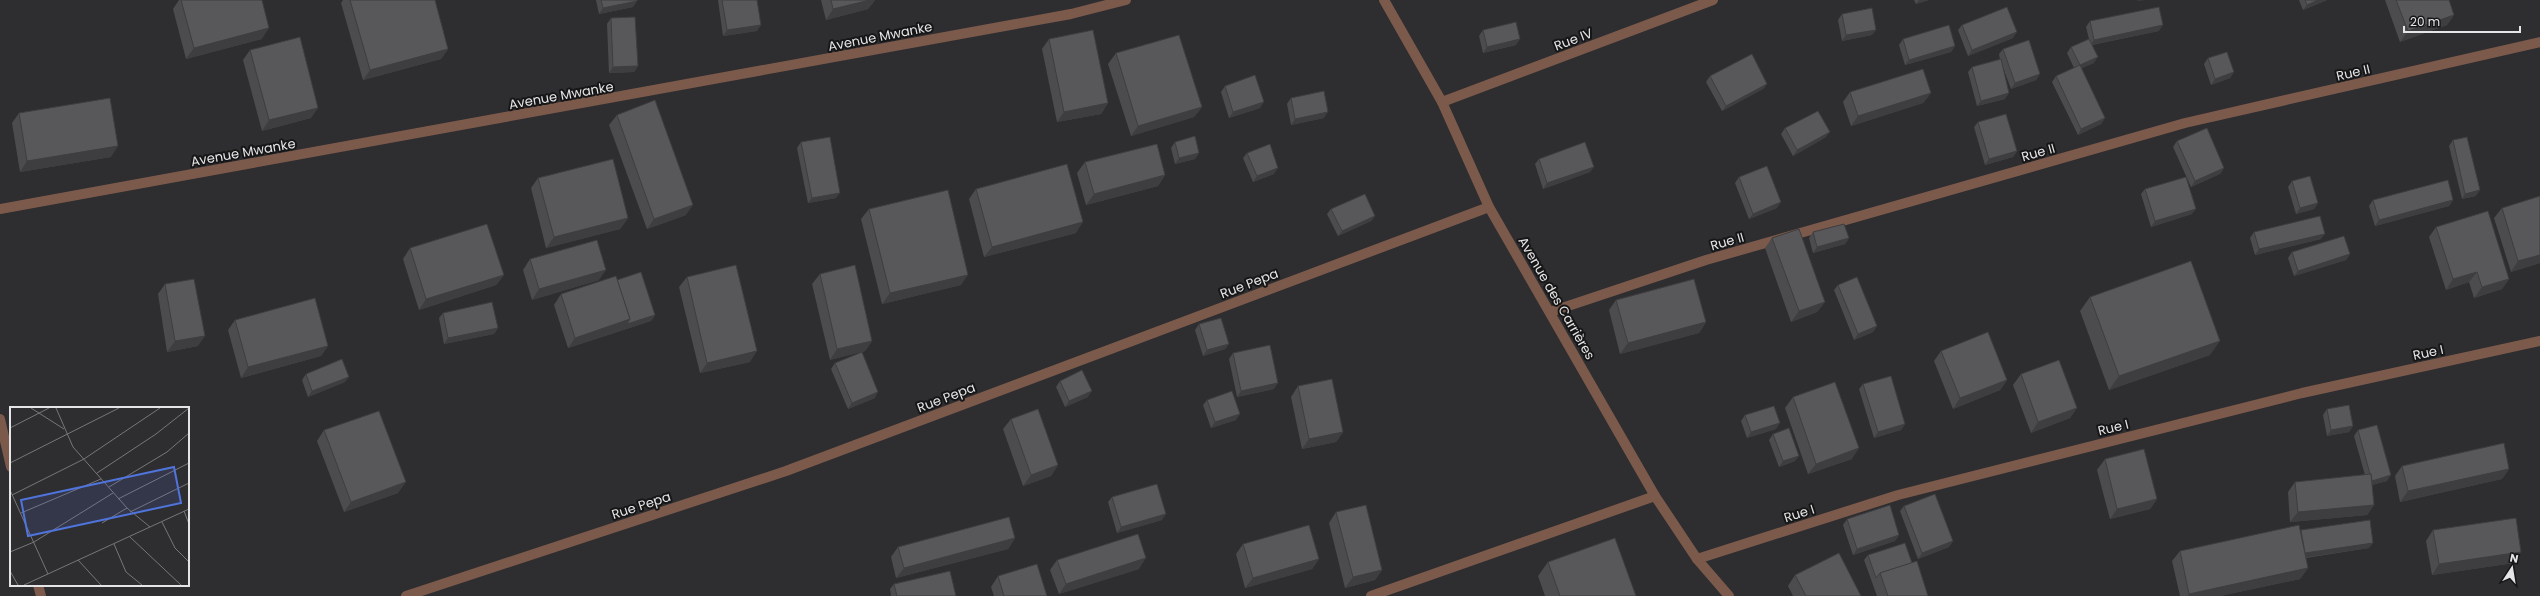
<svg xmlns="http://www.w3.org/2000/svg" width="2540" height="596" font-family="Poppins,sans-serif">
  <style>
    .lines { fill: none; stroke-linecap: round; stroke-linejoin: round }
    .minor { stroke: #7c5a4b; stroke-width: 10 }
    .wall { fill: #4c4b4d }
    .shaded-wall { fill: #3e3d3f }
    .building { fill: #58575a; stroke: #3e3d3f }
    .labels { text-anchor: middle; stroke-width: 4; stroke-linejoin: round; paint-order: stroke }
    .street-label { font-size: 13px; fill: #e5e4e6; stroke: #161617 }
    .inset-road { fill: none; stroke: #777679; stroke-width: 1 }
    .view { fill: #4f74dc; fill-opacity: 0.15; stroke: #4f74dc; stroke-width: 2 }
    .inset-edge { fill: none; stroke: #e5e4e6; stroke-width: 2 }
  </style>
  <rect width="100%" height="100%" fill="#2e2d30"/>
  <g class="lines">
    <!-- minor -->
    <g class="minor">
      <polyline points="1384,0 1442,102 1489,207 1655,496 1697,559 1729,596"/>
      <polyline points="1442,102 1713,0"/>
      <polyline points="0,209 1071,14 1126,0"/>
      <polyline points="1550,312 1706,260 2185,123 2540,42"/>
      <polyline points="0,419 11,467"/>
      <polyline points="1697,559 1898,495 2302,393 2540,341"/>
      <polyline points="38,585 41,596"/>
      <polyline points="406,596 786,471 1489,207"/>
      <polyline points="1371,596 1655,496"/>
    </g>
  </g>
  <!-- wall -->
  <g class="wall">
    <polygon points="179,0 262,0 262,39 186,59 173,9"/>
    <polygon points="343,0 435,0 448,49 441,59 363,80 341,3"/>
    <polygon points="596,0 637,0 633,7 599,14"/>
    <polygon points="718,0 757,0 757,31 723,36"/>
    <polygon points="821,0 875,0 868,9 826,20"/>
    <polygon points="1914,0 1929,0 1916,4"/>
    <polygon points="2299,0 2327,0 2303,10"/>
    <polygon points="2385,0 2449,0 2454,15 2447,25 2400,42"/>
    <polygon points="1842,14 1872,35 1842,41 1838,20"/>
    <polygon points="611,18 638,66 634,72 609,73 607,24"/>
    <polygon points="2090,21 2159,31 2092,45 2094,63 2081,68 2105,118 2101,124 2078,135 2052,82 2056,76 2074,68 2067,53 2071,47 2089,39 2086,27"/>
    <polygon points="1962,25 2013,38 1968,56 1958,30"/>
    <polygon points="1483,30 1516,45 1483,53 1479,36"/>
    <polygon points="1049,39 1108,103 1101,114 1057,122 1042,49"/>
    <polygon points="1903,39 1955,46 1951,52 1905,65 1899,45"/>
    <polygon points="2003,49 2040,74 2036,80 2011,89 2002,65 2005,99 1977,106 1968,72 1972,67 2000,60 1999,54"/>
    <polygon points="250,50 311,118 262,131 243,60"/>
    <polygon points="1116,53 1202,107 1194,117 1131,136 1108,64"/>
    <polygon points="2208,58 2234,72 2230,78 2211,85 2204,64"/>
    <polygon points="1710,76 1767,84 1763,89 1722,111 1706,82"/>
    <polygon points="1225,86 1260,108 1229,118 1221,92"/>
    <polygon points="1850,92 1931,93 1923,103 1851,126 1843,102"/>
    <polygon points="1291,98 1324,118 1291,125 1287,104"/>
    <polygon points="19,113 111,157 20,172 12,123"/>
    <polygon points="617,115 686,215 647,229 609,125"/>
    <polygon points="1978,122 2017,151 2013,157 1985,165 1974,127"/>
    <polygon points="1785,128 1826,137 1793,156 1781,134"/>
    <polygon points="2453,140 2476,196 2462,199 2449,146"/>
    <polygon points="2177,141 2224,168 2220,174 2191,187 2173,147"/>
    <polygon points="801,142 836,198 808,203 797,148"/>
    <polygon points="1175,142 1199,153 1195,159 1175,164 1171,148"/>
    <polygon points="1247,153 1274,174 1253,182 1243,158"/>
    <polygon points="1539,159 1590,172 1543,189 1535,164"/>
    <polygon points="1085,162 1165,175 1158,186 1086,205 1077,173"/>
    <polygon points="1739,177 1777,208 1749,219 1735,183"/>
    <polygon points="538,178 628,218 620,229 546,248 531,188"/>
    <polygon points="2292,181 2318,203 2314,209 2296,214 2288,187"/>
    <polygon points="976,189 1076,233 984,257 969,199"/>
    <polygon points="2145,189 2192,214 2151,227 2141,194"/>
    <polygon points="2373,200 2453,200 2449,206 2375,226 2369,206"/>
    <polygon points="2502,208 2540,263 2511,272 2494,218"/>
    <polygon points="869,209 961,285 882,304 861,219"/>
    <polygon points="1331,209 1375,216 1371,221 1338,236 1327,214"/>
    <polygon points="2436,227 2509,279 2502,289 2474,298 2469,282 2446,290 2429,237"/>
    <polygon points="1813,232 1849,238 1845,244 1813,253 1809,238"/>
    <polygon points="2254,232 2321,239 2255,255 2250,238"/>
    <polygon points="1772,238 1825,302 1817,312 1791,322 1765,248"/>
    <polygon points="410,248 504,275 496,285 419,310 403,259"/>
    <polygon points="2292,252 2350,254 2346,260 2294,276 2288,258"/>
    <polygon points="530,259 599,280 532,300 523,270"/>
    <polygon points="820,274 872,341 865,351 830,360 812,284"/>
    <polygon points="687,277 750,362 700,373 679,287"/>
    <polygon points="617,280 655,315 651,321 568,348 554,305 561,294"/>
    <polygon points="165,284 198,346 167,352 158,294"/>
    <polygon points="1838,285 1877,326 1873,332 1854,340 1834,290"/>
    <polygon points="2090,297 2210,355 2109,390 2080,311"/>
    <polygon points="1616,300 1706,322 1699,333 1620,354 1609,310"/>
    <polygon points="443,313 498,328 494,334 444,344 439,318"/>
    <polygon points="235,320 328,346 321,356 241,378 228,330"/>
    <polygon points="1199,324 1229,344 1225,349 1203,356 1195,330"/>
    <polygon points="1941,351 2007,380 2000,390 1953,409 1934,361"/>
    <polygon points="1233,353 1274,389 1237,397 1229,359"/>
    <polygon points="835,363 875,398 848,409 831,369"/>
    <polygon points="306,374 345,382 308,397 302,380"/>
    <polygon points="2021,374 2077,408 2070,418 2031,433 2013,385"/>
    <polygon points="1060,381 1088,397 1065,407 1056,387"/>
    <polygon points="1863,384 1905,424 1901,430 1874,438 1859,389"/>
    <polygon points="1298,386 1343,432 1336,442 1302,449 1291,397"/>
    <polygon points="1793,397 1852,459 1808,474 1785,408"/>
    <polygon points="1207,400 1236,420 1211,428 1203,405"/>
    <polygon points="2327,409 2353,426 2349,432 2327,436 2323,415"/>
    <polygon points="1745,415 1776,429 1747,438 1741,421"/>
    <polygon points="1011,419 1058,465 1051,476 1023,486 1003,429"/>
    <polygon points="324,430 398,493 344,512 317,441"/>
    <polygon points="2358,430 2387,481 2372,485 2374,505 2367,515 2290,522 2288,492 2295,482 2365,475 2354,436"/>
    <polygon points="1773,434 1795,461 1779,467 1769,440"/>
    <polygon points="2105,459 2157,499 2150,509 2110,519 2097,470"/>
    <polygon points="2402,466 2509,469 2502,479 2400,502 2395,476"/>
    <polygon points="1112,497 1162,520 1117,533 1108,502"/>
    <polygon points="1904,506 1953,541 1949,547 1918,559 1900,511"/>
    <polygon points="1336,512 1382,570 1375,580 1345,588 1329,523"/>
    <polygon points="1847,519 1899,535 1895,541 1853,555 1843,525"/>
    <polygon points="2301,530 2369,548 2306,558 2308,568 2300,579 2220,596 2180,596 2172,561 2180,551 2300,532"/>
    <polygon points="2433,530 2514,563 2432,575 2426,541"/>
    <polygon points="1015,538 1008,549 896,578 891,557 898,547"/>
    <polygon points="1243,544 1319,559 1312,569 1245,588 1236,554"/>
    <polygon points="1868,555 1912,563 1928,596 1877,596 1864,560"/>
    <polygon points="1057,560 1139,569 1059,594 1050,570"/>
    <polygon points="1548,562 1636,596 1545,596 1538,576"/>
    <polygon points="1795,575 1861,596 1793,596 1788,586"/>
    <polygon points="998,576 1047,596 994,596 991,587"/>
    <polygon points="894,584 956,596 891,596 890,589"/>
  </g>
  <!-- shaded-wall -->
  <g class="shaded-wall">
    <polygon points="870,0 875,0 868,9 826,20 833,9"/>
    <polygon points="1919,0 1929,0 1916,4"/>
    <polygon points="2138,0 2147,0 2137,1"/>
    <polygon points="2318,0 2327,0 2303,10 2307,5"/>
    <polygon points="637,1 633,7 599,14 603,8"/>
    <polygon points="2454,15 2447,25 2400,42 2408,31"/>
    <polygon points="761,25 757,31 723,36 727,30"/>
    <polygon points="2163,25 2159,31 2090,45 2094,40"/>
    <polygon points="269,28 262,39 186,59 194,48"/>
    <polygon points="1876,30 1872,35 1842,41 1846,35"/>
    <polygon points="2017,32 2013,38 1968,56 1972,50"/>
    <polygon points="1520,39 1516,45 1483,53 1487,47"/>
    <polygon points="1955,46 1951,52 1905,65 1909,60"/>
    <polygon points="448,49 441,59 363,80 370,70"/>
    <polygon points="2098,57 2094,63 2076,71 2080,65"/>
    <polygon points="638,66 634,72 609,73 613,67"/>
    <polygon points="2234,72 2230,78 2211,85 2215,79"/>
    <polygon points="2040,74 2036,80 2011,89 2015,83"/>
    <polygon points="1767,84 1763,89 1722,111 1726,106"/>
    <polygon points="1931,93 1923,103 1851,126 1858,116"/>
    <polygon points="2009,93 2005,99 1977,106 1981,101"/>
    <polygon points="1264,102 1260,108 1229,118 1233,112"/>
    <polygon points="1108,103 1101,114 1057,122 1064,112"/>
    <polygon points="1202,107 1194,117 1131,136 1138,126"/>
    <polygon points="318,108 311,118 262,131 269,120"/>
    <polygon points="1328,112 1324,118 1291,125 1295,119"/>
    <polygon points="2105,118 2101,124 2078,135 2081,129"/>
    <polygon points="1830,132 1826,137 1793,156 1797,150"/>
    <polygon points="118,146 111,157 20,172 27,161"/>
    <polygon points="2017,151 2013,157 1985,165 1989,159"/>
    <polygon points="1199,153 1195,159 1175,164 1179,158"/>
    <polygon points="1594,167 1590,172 1543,189 1547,183"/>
    <polygon points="1278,168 1274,174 1253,182 1257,176"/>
    <polygon points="2224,168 2220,174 2191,187 2195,181"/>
    <polygon points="1165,175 1158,186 1086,205 1094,194"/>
    <polygon points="2480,190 2476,196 2462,199 2465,194"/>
    <polygon points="840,193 836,198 808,203 812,198"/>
    <polygon points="2453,200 2449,206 2375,226 2379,220"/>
    <polygon points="1781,202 1777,208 1749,219 1753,214"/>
    <polygon points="2318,203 2314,209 2296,214 2300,208"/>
    <polygon points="693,205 686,215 647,229 654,219"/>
    <polygon points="2196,209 2192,214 2151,227 2155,221"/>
    <polygon points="1375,216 1371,221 1338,236 1342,231"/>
    <polygon points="628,218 620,229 546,248 554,237"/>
    <polygon points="1083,222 1076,233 984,257 992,247"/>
    <polygon points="2325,234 2321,239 2255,255 2259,249"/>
    <polygon points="1849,238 1845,244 1813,253 1817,247"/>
    <polygon points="2350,254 2346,260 2294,276 2298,271"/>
    <polygon points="2540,255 2540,263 2511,272 2518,261"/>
    <polygon points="606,270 599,280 532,300 539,289"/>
    <polygon points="2477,272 2469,282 2446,290 2453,279"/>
    <polygon points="504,275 496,285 419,310 426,299"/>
    <polygon points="968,275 961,285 882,304 890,293"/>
    <polygon points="2509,279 2502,289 2474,298 2482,287"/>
    <polygon points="1825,302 1817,312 1791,322 1799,311"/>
    <polygon points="655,315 651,321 568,348 575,338 630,319"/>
    <polygon points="1706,322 1699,333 1620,354 1628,343"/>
    <polygon points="1877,326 1873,332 1854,340 1858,334"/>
    <polygon points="498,328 494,334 444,344 448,338"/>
    <polygon points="205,336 198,346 167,352 175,341"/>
    <polygon points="872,341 865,351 830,360 837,349"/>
    <polygon points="2220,341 2210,355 2109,390 2119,376"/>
    <polygon points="1229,344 1225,349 1203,356 1207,350"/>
    <polygon points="328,346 321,356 241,378 248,367"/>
    <polygon points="757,351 750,362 700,373 707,363"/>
    <polygon points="349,377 345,382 308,397 312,391"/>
    <polygon points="2007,380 2000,390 1953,409 1960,398"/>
    <polygon points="1278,383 1274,389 1237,397 1241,391"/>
    <polygon points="1092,391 1088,397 1065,407 1069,401"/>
    <polygon points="878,392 875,398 848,409 852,403"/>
    <polygon points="2077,408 2070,418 2031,433 2038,422"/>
    <polygon points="1240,414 1236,420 1211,428 1215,422"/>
    <polygon points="1780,423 1776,429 1747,438 1751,432"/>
    <polygon points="1905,424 1901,430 1874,438 1878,432"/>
    <polygon points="2353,426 2349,432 2327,436 2331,430"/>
    <polygon points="1343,432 1336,442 1302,449 1309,439"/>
    <polygon points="1859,448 1852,459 1808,474 1816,464"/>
    <polygon points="1799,456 1795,461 1779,467 1783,461"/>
    <polygon points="1058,465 1051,476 1023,486 1031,475"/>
    <polygon points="2509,469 2502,479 2400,502 2408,491"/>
    <polygon points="2391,475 2387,481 2368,486 2372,481"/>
    <polygon points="406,482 398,493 344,512 351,502"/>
    <polygon points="2157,499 2150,509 2110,519 2117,509"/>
    <polygon points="2374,505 2367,515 2290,522 2298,512"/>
    <polygon points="1166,514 1162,520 1117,533 1121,527"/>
    <polygon points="1899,535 1895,541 1853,555 1857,549"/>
    <polygon points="1015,538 1008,549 896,578 904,568"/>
    <polygon points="1953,541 1949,547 1918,559 1922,553"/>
    <polygon points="2373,543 2369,548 2301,558 2305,553"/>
    <polygon points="2521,552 2514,563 2432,575 2439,564"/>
    <polygon points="1146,558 1139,569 1059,594 1066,584"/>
    <polygon points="1319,559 1312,569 1245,588 1253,578"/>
    <polygon points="2308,568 2300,579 2220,596 2188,596 2189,594"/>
    <polygon points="1382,570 1375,580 1345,588 1353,577"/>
  </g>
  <!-- building -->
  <g class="building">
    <polygon points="181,0 262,0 269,28 194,48"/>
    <polygon points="350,0 435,0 448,49 370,70"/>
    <polygon points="601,0 637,0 637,1 603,8"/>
    <polygon points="722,0 757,0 761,25 727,30"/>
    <polygon points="831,0 870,0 833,9"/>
    <polygon points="2305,0 2318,0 2307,5"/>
    <polygon points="2396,0 2449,0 2454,15 2408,31"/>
    <polygon points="2007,7 2017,32 1972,50 1962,25"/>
    <polygon points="2159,7 2163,25 2094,40 2090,21"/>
    <polygon points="1872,8 1876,30 1846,35 1842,14"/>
    <polygon points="635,17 638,66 613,67 611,18"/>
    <polygon points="1516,22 1520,39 1487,47 1483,30"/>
    <polygon points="1949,25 1955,46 1909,60 1903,39"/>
    <polygon points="1093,30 1108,103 1064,112 1049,39"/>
    <polygon points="1179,35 1202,107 1138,126 1116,53"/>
    <polygon points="300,37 318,108 269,120 250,50"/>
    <polygon points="2089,39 2098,57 2080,65 2105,118 2081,129 2056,76 2080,65 2071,47"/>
    <polygon points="2029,40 2040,74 2015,83 2003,49"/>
    <polygon points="2227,52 2234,72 2215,79 2208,58"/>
    <polygon points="1752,54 1767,84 1726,106 1710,76"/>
    <polygon points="2001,59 2009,93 1981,101 1972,67"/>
    <polygon points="1923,69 1931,93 1858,116 1850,92"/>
    <polygon points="1255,75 1264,102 1233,112 1225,86"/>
    <polygon points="1324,91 1328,112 1295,119 1291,98"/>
    <polygon points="110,98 118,146 27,161 19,113"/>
    <polygon points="655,100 693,205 654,219 617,115"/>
    <polygon points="1818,111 1830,132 1797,150 1785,128"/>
    <polygon points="2006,114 2017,151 1989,159 1978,122"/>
    <polygon points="2207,128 2224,168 2195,181 2177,141"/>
    <polygon points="1195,136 1199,153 1179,158 1175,142"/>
    <polygon points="830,137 840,193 812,198 801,142"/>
    <polygon points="2467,137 2480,190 2465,194 2453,140"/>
    <polygon points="1585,142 1594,167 1547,183 1539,159"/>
    <polygon points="1157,144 1165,175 1094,194 1085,162"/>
    <polygon points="1270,144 1278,168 1257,176 1247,153"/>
    <polygon points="613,159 628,218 554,237 538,178"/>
    <polygon points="1067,164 1083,222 992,247 976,189"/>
    <polygon points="1767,166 1781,202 1753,214 1739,177"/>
    <polygon points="2310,176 2318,203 2300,208 2292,181"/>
    <polygon points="2186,177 2196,209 2155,221 2145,189"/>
    <polygon points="2448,180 2453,200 2379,220 2373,200"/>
    <polygon points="948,190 968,275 890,293 869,209"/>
    <polygon points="1365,194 1375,216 1342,231 1331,209"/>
    <polygon points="2540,196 2540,255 2518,261 2502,208"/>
    <polygon points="2488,211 2509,279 2482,287 2477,272 2453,279 2436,227"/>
    <polygon points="2320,216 2325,234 2259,249 2254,232"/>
    <polygon points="487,224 504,275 426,299 410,248"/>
    <polygon points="1844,224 1849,238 1817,247 1813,232"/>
    <polygon points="1799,229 1825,302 1799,311 1772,238"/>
    <polygon points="2344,236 2350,254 2298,271 2292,252"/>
    <polygon points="597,240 606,270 539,289 530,259"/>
    <polygon points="2191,261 2220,341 2119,376 2090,297"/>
    <polygon points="736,265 757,351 707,363 687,277"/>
    <polygon points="855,265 872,341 837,349 820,274"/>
    <polygon points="641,272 655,315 627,324 630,319 617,280"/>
    <polygon points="616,276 630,319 575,338 561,294"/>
    <polygon points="1857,277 1877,326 1858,334 1838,285"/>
    <polygon points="194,279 205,336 175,341 165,284"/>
    <polygon points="1694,279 1706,322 1628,343 1616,300"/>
    <polygon points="315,298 328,346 248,367 235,320"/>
    <polygon points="492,302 498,328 448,338 443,313"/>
    <polygon points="1221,318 1229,344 1207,350 1199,324"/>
    <polygon points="1988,332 2007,380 1960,398 1941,351"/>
    <polygon points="1270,345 1278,383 1241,391 1233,353"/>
    <polygon points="862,352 878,392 852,403 835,363"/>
    <polygon points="342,359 349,377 312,391 306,374"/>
    <polygon points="2059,360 2077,408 2038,422 2021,374"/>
    <polygon points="1082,370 1092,391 1069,401 1060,381"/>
    <polygon points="1891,376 1905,424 1878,432 1863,384"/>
    <polygon points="1332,379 1343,432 1309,439 1298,386"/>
    <polygon points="1835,382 1859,448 1816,464 1793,397"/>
    <polygon points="1232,391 1240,414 1215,422 1207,400"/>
    <polygon points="2349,405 2353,426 2331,430 2327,409"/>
    <polygon points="1774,406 1780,423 1751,432 1745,415"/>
    <polygon points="1038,409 1058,465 1031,475 1011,419"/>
    <polygon points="379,411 406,482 351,502 324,430"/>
    <polygon points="2377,425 2391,475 2372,481 2371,474 2370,474 2358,430"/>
    <polygon points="1789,428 1799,456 1783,461 1773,434"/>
    <polygon points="2504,443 2509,469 2408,491 2402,466"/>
    <polygon points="2144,449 2157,499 2117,509 2105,459"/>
    <polygon points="2371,474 2374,505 2298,512 2295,482"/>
    <polygon points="1157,484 1166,514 1121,527 1112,497"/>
    <polygon points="1935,494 1953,541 1922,553 1904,506"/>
    <polygon points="1366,505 1382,570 1353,577 1336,512"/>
    <polygon points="1890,505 1899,535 1857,549 1847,519"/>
    <polygon points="1009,517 1015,538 904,568 898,547"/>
    <polygon points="2516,518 2521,552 2439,564 2433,530"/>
    <polygon points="2370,520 2373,543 2305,553 2301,530"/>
    <polygon points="1309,525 1319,559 1253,578 1243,544"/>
    <polygon points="2299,525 2308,568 2189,594 2180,551"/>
    <polygon points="1138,534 1146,558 1066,584 1057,560"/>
    <polygon points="1615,538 1636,596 1560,596 1548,562"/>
    <polygon points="1905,543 1912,563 1880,573 1876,578 1868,555"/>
    <polygon points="1839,553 1861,596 1806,596 1795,575"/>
    <polygon points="1917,561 1928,596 1888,596 1880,573"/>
    <polygon points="1037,564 1047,596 1004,596 998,576"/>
    <polygon points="950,571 956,596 897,596 894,584"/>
  </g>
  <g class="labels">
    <!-- street labels -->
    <g class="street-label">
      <text transform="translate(880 36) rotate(-11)" y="5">Avenue Mwanke</text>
      <text transform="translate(1573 39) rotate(-21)" y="5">Rue IV</text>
      <text transform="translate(2353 72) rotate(-13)" y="5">Rue II</text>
      <text transform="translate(561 95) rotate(-10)" y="5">Avenue Mwanke</text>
      <text transform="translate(243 152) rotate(-10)" y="5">Avenue Mwanke</text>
      <text transform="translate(2038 152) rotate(-16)" y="5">Rue II</text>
      <text transform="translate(1727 241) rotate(-16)" y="5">Rue II</text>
      <text transform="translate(1249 283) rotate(-21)" y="5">Rue Pepa</text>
      <text transform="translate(1557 298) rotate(60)" y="5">Avenue des Carrières</text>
      <text transform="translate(2428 352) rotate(-12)" y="5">Rue I</text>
      <text transform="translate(946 397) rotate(-21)" y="5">Rue Pepa</text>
      <text transform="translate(2113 427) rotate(-14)" y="5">Rue I</text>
      <text transform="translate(641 505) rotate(-18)" y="5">Rue Pepa</text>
      <text transform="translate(1799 513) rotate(-18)" y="5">Rue I</text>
    </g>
  </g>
  <!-- overview -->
  <g transform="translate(10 407)">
    <rect width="179" height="179" fill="#2e2d30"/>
    <path class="inset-road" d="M 21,1 L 54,22M 46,1 L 63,40 L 117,101 L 140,120M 0,21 L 39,1M 0,56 L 109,1M 87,66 L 146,27 L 179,1M 99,80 L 157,45 L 179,26M 0,83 L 38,167M 2,88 L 74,52 L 150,1M 108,92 L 179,56M 174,104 L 179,117M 120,105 L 179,76M 11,106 L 91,72M 152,115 L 165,141 L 179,155M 92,116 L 117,101M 120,130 L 171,178M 104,137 L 116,165 L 132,178M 0,145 L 24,135 L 103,86M 68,153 L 91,178M 0,164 L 8,178M 14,178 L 179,102"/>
    <path class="view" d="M 164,60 L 171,96 L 18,129 L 11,93 Z"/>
    <rect width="179" height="179" class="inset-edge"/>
  </g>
  <!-- north arrow -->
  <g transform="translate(2512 568) rotate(12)" stroke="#161617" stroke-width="3" paint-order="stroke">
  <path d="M0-3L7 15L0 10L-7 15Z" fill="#e5e4e6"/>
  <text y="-6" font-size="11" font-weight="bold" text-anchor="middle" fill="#e5e4e6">N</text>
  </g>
  <!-- scale -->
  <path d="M2404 26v6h116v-6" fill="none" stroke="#e5e4e6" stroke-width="2"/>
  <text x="2410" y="26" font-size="12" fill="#e5e4e6" stroke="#161617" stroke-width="3" paint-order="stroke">20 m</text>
</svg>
